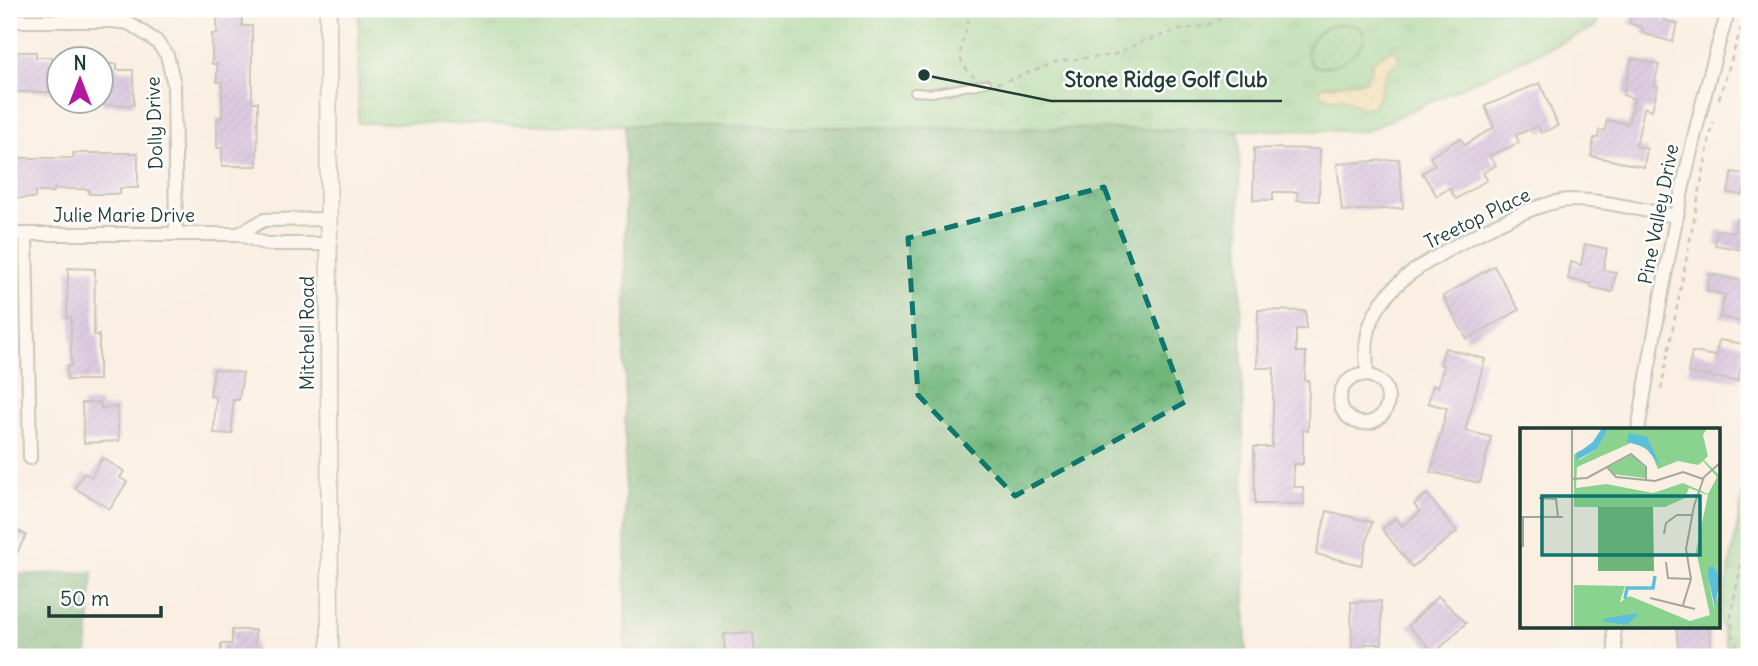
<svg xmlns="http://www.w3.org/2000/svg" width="1758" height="666" font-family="Delius,sans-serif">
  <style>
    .grass { fill: url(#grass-tufts); stroke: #548861; stroke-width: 2 }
    .forest { fill: url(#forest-crowns); stroke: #477956; stroke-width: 2 }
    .sand { fill: url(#sand-dots); stroke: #868c69; stroke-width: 2 }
    .park { fill: url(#park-dots); stroke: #548861; stroke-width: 2 }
    .building { fill: url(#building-hatch) }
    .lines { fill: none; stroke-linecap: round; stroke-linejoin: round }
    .service-casing { stroke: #8c968b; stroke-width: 10 }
    .minor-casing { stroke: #8c968b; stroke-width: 16 }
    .tertiary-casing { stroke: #8c968b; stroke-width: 19 }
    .path { stroke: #8c968b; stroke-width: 2.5; stroke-dasharray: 5 5; stroke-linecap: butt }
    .service { stroke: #fff; stroke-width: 6 }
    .minor { stroke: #fff; stroke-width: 12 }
    .tertiary { stroke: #fff; stroke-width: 16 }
    .marked { fill: none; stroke: #0f766e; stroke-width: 5; stroke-dasharray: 14 9; stroke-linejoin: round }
    .labels { text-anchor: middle; stroke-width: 5; stroke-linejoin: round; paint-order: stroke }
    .street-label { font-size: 19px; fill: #1f3d34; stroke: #fff }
    .inset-river { fill: none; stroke: #5dbedb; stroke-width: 3.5 }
    .inset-road { fill: none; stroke: #a2a89c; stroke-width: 2 }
    .view { fill: #0f766e; fill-opacity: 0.15; stroke: #0f766e; stroke-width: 3.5 }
    .inset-edge { fill: none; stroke: #1f3d34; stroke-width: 3.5 }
    .leader { fill: none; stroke: #1f3d34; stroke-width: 2.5 }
    .callout-dot { fill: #1f3d34; stroke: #fff; stroke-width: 2.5 }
    .callout-label { font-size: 21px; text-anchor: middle; font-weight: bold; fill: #1f3d34; stroke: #fff; stroke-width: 5; stroke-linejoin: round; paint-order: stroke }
  </style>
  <defs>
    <pattern id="grass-tufts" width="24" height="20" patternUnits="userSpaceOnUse" patternTransform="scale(1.75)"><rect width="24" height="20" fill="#8ad38e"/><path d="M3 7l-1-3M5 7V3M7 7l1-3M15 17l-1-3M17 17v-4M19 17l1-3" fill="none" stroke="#70ac75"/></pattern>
    <pattern id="forest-crowns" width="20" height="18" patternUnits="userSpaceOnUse" patternTransform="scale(1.75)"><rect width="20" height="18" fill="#6fb579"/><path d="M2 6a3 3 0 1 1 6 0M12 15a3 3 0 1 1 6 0" fill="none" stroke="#5b9464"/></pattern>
    <pattern id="sand-dots" width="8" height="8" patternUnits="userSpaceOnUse" patternTransform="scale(1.75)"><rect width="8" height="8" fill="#eeda9e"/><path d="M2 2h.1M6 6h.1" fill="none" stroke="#ccbc89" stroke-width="1.8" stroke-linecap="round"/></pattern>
    <pattern id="park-dots" width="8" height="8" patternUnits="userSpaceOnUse" patternTransform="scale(1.75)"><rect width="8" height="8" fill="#8ad38e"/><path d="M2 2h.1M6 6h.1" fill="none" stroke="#70ac75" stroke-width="1.8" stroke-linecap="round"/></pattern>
    <pattern id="building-hatch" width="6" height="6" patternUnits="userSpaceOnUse" patternTransform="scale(1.75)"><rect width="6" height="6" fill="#b99ee1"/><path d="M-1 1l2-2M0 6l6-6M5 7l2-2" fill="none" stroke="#9682b7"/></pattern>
  </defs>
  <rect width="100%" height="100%" fill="#fff"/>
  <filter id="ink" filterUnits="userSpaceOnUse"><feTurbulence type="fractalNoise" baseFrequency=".0143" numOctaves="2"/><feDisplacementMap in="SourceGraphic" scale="14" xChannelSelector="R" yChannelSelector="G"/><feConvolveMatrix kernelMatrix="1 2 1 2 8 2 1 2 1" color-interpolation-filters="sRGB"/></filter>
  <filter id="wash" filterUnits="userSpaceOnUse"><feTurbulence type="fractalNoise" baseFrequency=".00686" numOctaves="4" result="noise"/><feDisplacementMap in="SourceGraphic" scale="28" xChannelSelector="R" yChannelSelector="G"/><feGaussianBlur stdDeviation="1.57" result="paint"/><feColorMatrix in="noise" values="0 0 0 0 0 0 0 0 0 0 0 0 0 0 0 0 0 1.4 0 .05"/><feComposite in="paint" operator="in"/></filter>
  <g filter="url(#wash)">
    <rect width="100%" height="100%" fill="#faefe2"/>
    <!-- grass -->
    <g class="grass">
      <polygon points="359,9 1601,9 1595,27 1366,131 358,123"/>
      <polygon points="1749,461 1749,657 1729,657 1720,620"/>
    </g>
    <!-- forest -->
    <g class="forest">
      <polygon points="625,126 1239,130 1246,657 625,657"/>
      <polygon points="93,572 87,657 9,657 9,575"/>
    </g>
    <!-- sand -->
    <polygon class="sand" points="1395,50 1400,59 1386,73 1376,103 1372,107 1362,108 1344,98 1332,99 1322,96 1320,90 1321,86 1364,81 1371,70 1373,61 1388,51"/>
    <!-- park -->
    <path class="park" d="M 1340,24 C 1398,24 1339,78 1312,65 L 1307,54 C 1310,35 1322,27 1340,24 Z"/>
    <g id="blocks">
      <!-- building -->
      <g class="building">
        <polygon points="1633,9 1666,9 1663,20 1678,24 1672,42 1642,33 1643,28 1629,23"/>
        <polygon points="217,18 242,18 242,26 252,26 252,102 258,102 257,166 222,166 222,148 217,148 217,118 222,118 222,82 217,82 217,64 212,64 212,34 217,34"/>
        <polygon points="9,52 36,52 36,57 52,57 52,92 9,92"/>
        <polygon points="1632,58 1659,65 1654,85 1658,86 1652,110 1644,108 1636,146 1647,149 1644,167 1591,156 1594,138 1598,138 1599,130 1605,131 1607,120 1628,124 1635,99 1623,95"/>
        <polygon points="102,64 117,64 117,70 133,70 134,105 102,105"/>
        <polygon points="1540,83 1558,126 1541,133 1538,126 1516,135 1519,143 1489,156 1496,165 1483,173 1487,180 1456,199 1449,188 1437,196 1422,173 1435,165 1430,157 1460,138 1465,145 1494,127 1485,106"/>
        <polygon points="1254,148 1320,149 1319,201 1297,200 1298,192 1273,192 1273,200 1253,200"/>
        <polygon points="73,153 138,153 138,188 120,188 120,194 89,194 89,189 54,189 54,192 35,192 35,198 9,198 9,158 73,158"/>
        <polygon points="1399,159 1403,208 1342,211 1337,164"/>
        <polygon points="1732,172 1749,175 1749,192 1743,191 1743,195 1728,193"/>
        <polygon points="1736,219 1749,221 1749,251 1715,245 1717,230 1734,232"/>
        <polygon points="1585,244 1607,249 1603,270 1616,272 1612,292 1591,287 1592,284 1568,279 1571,262 1581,265"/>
        <polygon points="1494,266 1519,310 1467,339 1443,296"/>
        <polygon points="68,268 95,269 94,335 99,335 99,380 67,380 67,366 71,366 71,318 67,318"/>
        <polygon points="1710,274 1749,282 1749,323 1720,317 1725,295 1707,291"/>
        <polygon points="1258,310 1306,311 1306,329 1296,329 1296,352 1306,352 1305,381 1309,381 1308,431 1303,430 1303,464 1293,464 1294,487 1303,487 1304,504 1255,504 1254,447 1272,447 1274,368 1257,368"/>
        <polygon points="1719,340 1745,344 1738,381 1688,373 1692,352 1716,356"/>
        <polygon points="1445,348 1485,359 1465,431 1491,437 1480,483 1431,472 1447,408 1428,403 1433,385 1438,387 1444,365 1440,364"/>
        <polygon points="214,369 243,373 239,400 233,400 232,434 214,433 216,397 210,396"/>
        <polygon points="100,402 101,408 117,407 119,441 84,443 82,403"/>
        <polygon points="102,458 124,471 120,478 127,482 110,509 75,488 84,473 91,477"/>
        <polygon points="1427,494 1457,532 1412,567 1382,529 1396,518 1402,526 1420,512 1414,504"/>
        <polygon points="1327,511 1372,522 1361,565 1316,554"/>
        <polygon points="16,530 26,535 9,569 9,534 13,536"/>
        <polygon points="1438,596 1466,623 1435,653 1408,626"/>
        <polygon points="1381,601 1382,644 1365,644 1366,657 1352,657 1351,602"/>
        <polygon points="1676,626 1709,626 1712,657 1679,657"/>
        <polygon points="232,630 255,630 255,657 221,657 221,644 232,644"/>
        <polygon points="753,632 755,657 725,657 724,634"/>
      </g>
    </g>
  </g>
  <g filter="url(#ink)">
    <use href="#blocks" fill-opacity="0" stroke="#8c968b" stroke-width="2"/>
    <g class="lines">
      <defs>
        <polyline id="service" points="914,92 931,93 987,83"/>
        <g id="minor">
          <polyline points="9,21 111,21 129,23 156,41 167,55 174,84 176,234"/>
          <polyline points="327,219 264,220 239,234 266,244 327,244"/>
          <polyline points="9,234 239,234"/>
          <polyline points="26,234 30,458"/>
          <circle cx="1364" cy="399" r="24"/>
          <path d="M 1367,375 C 1366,352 1364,333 1376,312 C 1383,298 1395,286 1407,276 C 1440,252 1531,201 1571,200 C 1606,200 1642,211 1677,216"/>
          <path d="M 1638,430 C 1662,288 1686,146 1729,9"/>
          <polyline points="1613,626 1616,657"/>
        </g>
        <polyline id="tertiary" points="328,9 330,657"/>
      </defs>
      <!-- service casing -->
      <use href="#service" class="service-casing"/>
      <!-- minor casing -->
      <use href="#minor" class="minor-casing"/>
      <!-- tertiary casing -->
      <use href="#tertiary" class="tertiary-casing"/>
      <!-- path -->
      <g class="path">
        <path d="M 967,9 C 974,35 944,53 974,76"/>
        <polyline points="997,83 1006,81 1059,61 1113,55 1141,42 1179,30 1208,25 1234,12 1269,9"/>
        <polyline points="1719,99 1747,9"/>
        <polyline points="1661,389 1713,122"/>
        <polyline points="1740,657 1733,634 1731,613 1749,528"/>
      </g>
      <!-- service -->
      <use href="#service" class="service"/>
      <!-- minor -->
      <use href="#minor" class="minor"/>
      <!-- tertiary -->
      <use href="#tertiary" class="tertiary"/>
    </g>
  </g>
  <!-- marked area -->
  <path d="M0 0H1758V666H0ZM 1104,187 L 1185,402 L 1015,496 L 918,395 L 908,238 Z" fill="#faefe2" fill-opacity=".55" fill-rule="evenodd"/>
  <path class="marked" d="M 1104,187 L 1185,402 L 1015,496 L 918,395 L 908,238 Z"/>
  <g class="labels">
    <!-- street labels -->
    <g class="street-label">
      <text transform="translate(154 123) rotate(-92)" y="7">Dolly Drive</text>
      <text transform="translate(1658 214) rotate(-79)" y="7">Pine Valley Drive</text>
      <text x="124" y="222">Julie Marie Drive</text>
      <text transform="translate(1477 218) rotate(-26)" y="7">Treetop Place</text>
      <text transform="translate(307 333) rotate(-90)" y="7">Mitchell Road</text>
    </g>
  </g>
  <!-- overview -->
  <g transform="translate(1520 428)">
    <rect width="200" height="200" fill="#faefe2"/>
    <path d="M 81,0 L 73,15 L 65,23 L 57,25 L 59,32 L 77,21 L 89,0 L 187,0 L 183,7 L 188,28 L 184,32 L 199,47 L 199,152 L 194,137 L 188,149 L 194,180 L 199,166 L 199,199 L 54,199 L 54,157 L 105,158 L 100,174 L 110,168 L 170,193 L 190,187 L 176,123 L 188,67 L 169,60 L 165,70 L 145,79 L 54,79 L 54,27 L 57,24 L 64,22 L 73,14 ZM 113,14 L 131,24 L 138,41 L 158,33 L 178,37 L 183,33 L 197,49 L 188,66 L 163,55 L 133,65 L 86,56 L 56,60 L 57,39 ZM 112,27 L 126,41 L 125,50 L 92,46 L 89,39 Z" fill="#8ad38e" fill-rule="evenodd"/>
    <path d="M 78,79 L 133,79 L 134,143 L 78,143 Z" fill="#6fb579"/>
    <path d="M 82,0 L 89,0 L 77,21 L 57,32 L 56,26 L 73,14 ZM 109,5 L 127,9 L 141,39 L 125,19 L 107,14 ZM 194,138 L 200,152 L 195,180 L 188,149 L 189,139 ZM 119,185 L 107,197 L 81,193 L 87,190 Z" fill="#5dbedb"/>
    <path class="inset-river" d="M 105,171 L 107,160 L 133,160 L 135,148"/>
    <path class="inset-road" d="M 52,0 L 52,199M 87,39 L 96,49 L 135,53 L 163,44 L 183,51M 51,51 L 67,50 L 111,26 L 126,39 L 126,52M 19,70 L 36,71 L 38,89M 0,89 L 43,89M 3,89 L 3,119M 145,101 L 144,106 L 146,95 L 157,87 L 172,87M 146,134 L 148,150 L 171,151M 130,170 L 175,181M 163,177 L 171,151 L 166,121 L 174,78 L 184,49 L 200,35"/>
    <path class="view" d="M 22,68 L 180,68 L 180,127 L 22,127 Z"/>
    <rect width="200" height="200" class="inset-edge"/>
  </g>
  <!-- callouts -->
  <path class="leader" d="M924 75L1051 101H1282"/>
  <circle class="callout-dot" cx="924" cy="75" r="7"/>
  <g class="callout-label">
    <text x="1166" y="87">Stone Ridge Golf Club</text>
  </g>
  <!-- margin -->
  <rect width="1758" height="666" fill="none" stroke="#fff" stroke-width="35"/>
  <!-- north arrow -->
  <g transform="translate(80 80)"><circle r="33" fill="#ffffff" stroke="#a5b1ae" stroke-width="2"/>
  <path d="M0-5L12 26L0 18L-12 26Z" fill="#b5179e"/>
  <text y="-10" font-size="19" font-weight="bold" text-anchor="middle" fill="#1f3d34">N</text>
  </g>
  <!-- scale -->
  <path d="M49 606v10h112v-10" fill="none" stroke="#1f3d34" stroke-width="3.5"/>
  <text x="60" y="606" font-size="21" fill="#1f3d34" stroke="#ffffff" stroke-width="5" paint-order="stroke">50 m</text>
</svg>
